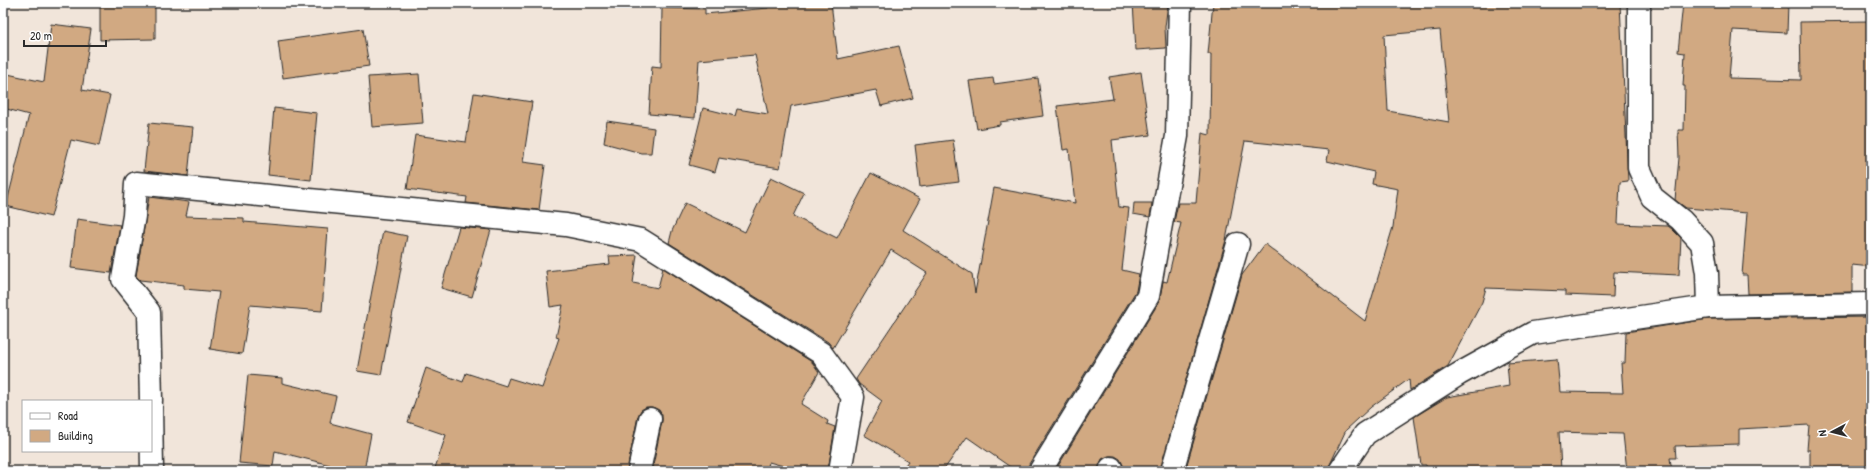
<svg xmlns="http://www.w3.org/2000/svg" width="1874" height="474" font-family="'Patrick Hand',sans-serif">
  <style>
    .building { fill: #d1a982; stroke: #2b2b2b; fill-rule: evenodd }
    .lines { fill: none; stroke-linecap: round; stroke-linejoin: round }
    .street-casing { stroke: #2b2b2b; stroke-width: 25 }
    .street { stroke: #fff; stroke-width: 22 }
  </style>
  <rect width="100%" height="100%" fill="#f1e5da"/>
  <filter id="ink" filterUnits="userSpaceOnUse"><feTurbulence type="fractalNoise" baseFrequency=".025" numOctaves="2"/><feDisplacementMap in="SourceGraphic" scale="8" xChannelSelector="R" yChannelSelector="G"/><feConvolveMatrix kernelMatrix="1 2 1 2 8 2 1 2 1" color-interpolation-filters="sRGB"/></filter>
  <g filter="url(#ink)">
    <!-- building -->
    <g class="building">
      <polygon points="100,3 155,3 155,39 100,40"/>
      <polygon points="768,3 831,3 838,59 899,46 913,98 881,106 876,90 791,106 780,168 719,158 715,172 689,165 703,108 735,116 737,109 768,114 755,55 699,60 695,118 649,114 652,66 661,67 662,8 705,9 705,14 768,8"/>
      <polygon points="1133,3 1168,3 1165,27 1166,48 1136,50"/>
      <path d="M 1213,3 L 1283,7 L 1283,3 L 1620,3 L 1628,181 L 1620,182 L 1618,224 L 1668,226 L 1672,229 L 1681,238 L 1679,275 L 1614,272 L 1613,297 L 1565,295 L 1565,291 L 1486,288 L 1482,302 L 1448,366 L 1410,390 L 1409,379 L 1371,407 L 1346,430 L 1327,471 L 1185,471 L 1242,275 L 1265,244 L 1365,321 L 1393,227 L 1398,189 L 1372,184 L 1374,172 L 1327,161 L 1329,150 L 1245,141 L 1226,240 L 1160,471 L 1123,471 L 1123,465 L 1120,459 L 1115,456 L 1109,456 L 1102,459 L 1098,471 L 1055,471 L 1159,302 L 1163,281 L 1167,282 L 1181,223 L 1174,222 L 1178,203 L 1196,203 L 1202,133 L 1210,135 L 1211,54 L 1208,54 ZM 1440,30 L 1449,122 L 1388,111 L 1384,35 Z"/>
      <polygon points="1683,3 1788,3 1787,33 1733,30 1729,78 1801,80 1800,22 1871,21 1871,267 1852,265 1852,292 1748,294 1747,275 1742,275 1747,213 1686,208 1675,200 1679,158 1678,130 1684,130 1685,86 1683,86 1685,53 1678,52"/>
      <polygon points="51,24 91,29 82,90 110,95 99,146 71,140 51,217 6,206 29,115 3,108 3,73 44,82"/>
      <polygon points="363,29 369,66 283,78 278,41"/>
      <polygon points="1141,72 1150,135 1112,140 1119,207 1129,208 1122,270 1139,274 1136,291 1029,464 1028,471 1016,471 967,437 943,471 901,471 908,461 864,435 882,401 859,384 856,379 927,273 891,250 833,348 828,342 669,243 672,231 685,203 745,232 771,177 804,193 793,216 837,238 871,173 920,199 903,230 972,274 975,293 994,188 1075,203 1069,149 1063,150 1057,106 1113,99 1109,77"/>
      <polygon points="419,74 423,123 372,127 368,77"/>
      <polygon points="993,78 994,84 1038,78 1043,116 1000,122 1000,125 977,129 969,81"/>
      <polygon points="474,93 532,102 523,162 545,165 539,210 466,203 467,197 407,189 415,135 466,142"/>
      <polygon points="274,108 317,113 311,180 268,175"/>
      <polygon points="607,121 654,128 651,153 641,153 604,143"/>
      <polygon points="149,123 193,127 188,176 144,171"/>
      <polygon points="953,140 959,182 920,187 915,145"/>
      <polygon points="149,197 189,202 186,216 244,218 244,222 328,229 322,311 250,305 242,354 210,349 219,292 184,289 184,285 140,280 136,276"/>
      <polygon points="1134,203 1152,203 1150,217 1133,214"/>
      <polygon points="77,219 120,225 111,273 71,268"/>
      <polygon points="459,227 491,230 472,297 441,288"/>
      <polygon points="383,231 407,236 381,375 357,371"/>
      <polygon points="637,255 633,283 658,288 663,268 812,362 819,372 801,404 828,421 827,424 835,427 828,471 801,471 769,462 767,471 652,471 662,421 662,415 659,410 652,407 646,407 641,410 638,416 627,471 434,471 446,435 408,422 426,368 463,382 466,373 506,386 509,378 542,388 559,338 556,337 563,305 550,307 546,271 610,264 609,256"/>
      <polygon points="1871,317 1871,470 1810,471 1810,450 1807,450 1809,425 1739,429 1739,444 1675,446 1676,458 1670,458 1672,471 1627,471 1623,434 1559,432 1561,471 1427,471 1426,465 1421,465 1414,417 1447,397 1509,386 1507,363 1557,359 1560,392 1623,393 1621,363 1625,363 1626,332 1709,319"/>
      <polygon points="248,375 282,378 282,383 336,396 330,423 371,434 364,471 328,471 330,465 275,451 273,466 239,463"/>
    </g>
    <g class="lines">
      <defs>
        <g id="street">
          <polyline points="1639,3 1639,168 1652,197 1681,220 1702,243 1707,273 1708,307"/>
          <polyline points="151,401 149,312 123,279 134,216 136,183 566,225 641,240 821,353 853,397 840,471"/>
          <polyline points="151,406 152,471"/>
          <polyline points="639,471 650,419"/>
          <polyline points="1040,471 1148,296 1177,136 1180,3"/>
          <polyline points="1110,471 1111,468"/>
          <polyline points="1172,471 1238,244"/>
          <polyline points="1340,471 1365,434 1459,374 1533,333 1708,307 1871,304"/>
        </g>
      </defs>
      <!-- street casing -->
      <use href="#street" class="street-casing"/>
      <!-- street -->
      <use href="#street" class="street"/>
    </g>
  </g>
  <!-- margin -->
  <rect width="1874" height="474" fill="none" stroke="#fff" stroke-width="16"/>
  <rect x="8" y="8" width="1858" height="458" fill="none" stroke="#2b2b2b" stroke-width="1.5" filter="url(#ink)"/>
  <!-- legend -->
  <rect x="22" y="400" width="130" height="52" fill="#ffffff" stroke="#aaaaaa"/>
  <rect x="30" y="413" width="20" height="6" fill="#ffffff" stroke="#aaaaaa"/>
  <text x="58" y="420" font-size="12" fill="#2b2b2b">Road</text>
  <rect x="30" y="430" width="20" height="12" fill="#d1a982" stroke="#aaaaaa"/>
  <text x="58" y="440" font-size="12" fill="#2b2b2b">Building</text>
  <!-- north arrow -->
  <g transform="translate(1832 432) rotate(263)" stroke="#ffffff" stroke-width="3" paint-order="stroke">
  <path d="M0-3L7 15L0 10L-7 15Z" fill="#2b2b2b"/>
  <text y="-6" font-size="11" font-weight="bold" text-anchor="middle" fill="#2b2b2b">N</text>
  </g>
  <!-- scale -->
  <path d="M24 40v6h82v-6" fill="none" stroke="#2b2b2b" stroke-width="2"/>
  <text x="30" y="40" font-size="12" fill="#2b2b2b" stroke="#ffffff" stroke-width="3" paint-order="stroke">20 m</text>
</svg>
